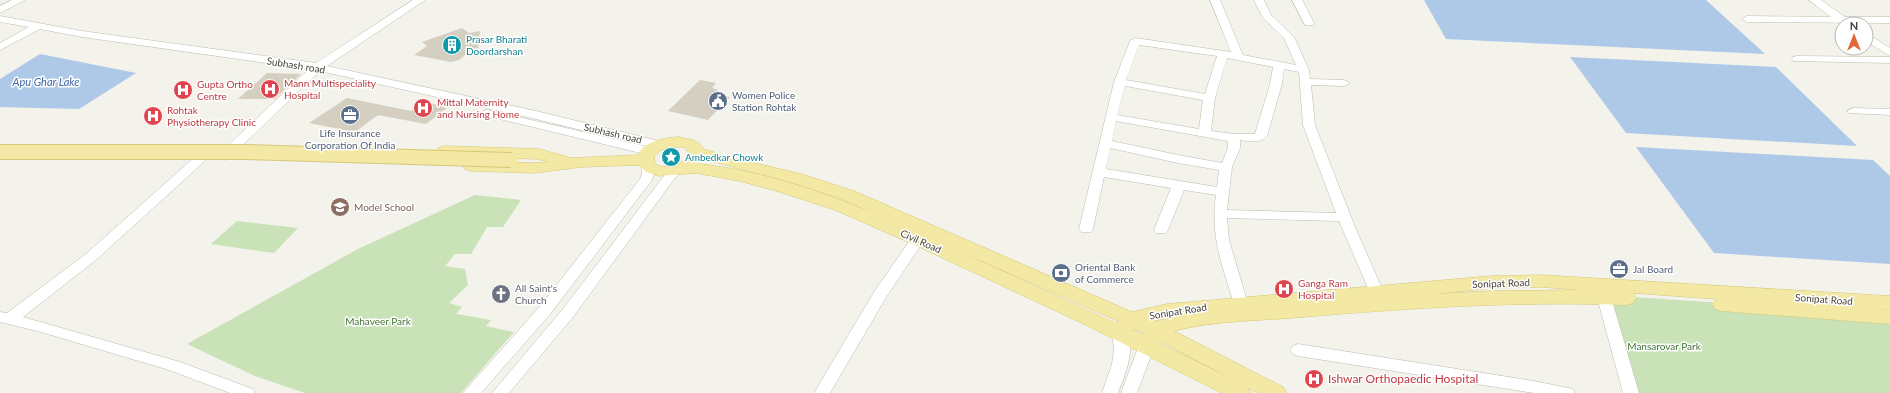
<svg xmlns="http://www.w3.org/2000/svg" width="1890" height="393" font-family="Lato,sans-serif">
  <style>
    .green { fill: #c9e2b8 }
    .water { fill: #aec8e8 }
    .building { fill: #d4cfc1 }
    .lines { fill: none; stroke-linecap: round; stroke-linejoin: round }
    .minor-casing { stroke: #bebbae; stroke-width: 1 }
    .major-casing { stroke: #d6c876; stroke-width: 1 }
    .minor { fill: #fff; fill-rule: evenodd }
    .major { fill: #f3e8a4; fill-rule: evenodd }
    .major-bridge-casing { stroke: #d6c876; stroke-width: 16; stroke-linecap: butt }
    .major-bridge { stroke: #f3e8a4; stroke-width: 14 }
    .labels { text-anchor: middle; stroke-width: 3; stroke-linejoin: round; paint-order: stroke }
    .culture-label { font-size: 10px; fill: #0d838f; stroke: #fff; text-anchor: start }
    .street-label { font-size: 10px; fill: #474339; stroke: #fff }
    .health-label { font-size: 10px; fill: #be3a42; stroke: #fff; text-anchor: start }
    .service-label { font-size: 10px; fill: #4e5e75; stroke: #fff; text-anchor: start }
    .education-label { font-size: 10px; fill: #785e54; stroke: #fff; text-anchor: start }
    .worship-label { font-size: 10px; fill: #5b616d; stroke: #fff; text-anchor: start }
    .park-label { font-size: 10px; fill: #417233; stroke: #fff }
    .water-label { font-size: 11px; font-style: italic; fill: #3e6ba6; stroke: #fff }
    .near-health-label { font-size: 12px; fill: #be3a42; stroke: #fff; text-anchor: start }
  </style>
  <rect width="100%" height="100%" fill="#f3f2eb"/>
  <!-- green -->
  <g class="green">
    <polygon points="475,195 521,200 503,227 487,227 471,254 455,254 445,266 465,269 468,285 449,303 462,307 456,314 491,320 486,326 514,332 461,393 305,393 255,376 187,344 358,249"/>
    <polygon points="237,221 298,228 274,253 211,244"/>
    <polygon points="1602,295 1890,314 1890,393 1628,393"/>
  </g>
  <!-- water -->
  <g class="water">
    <polygon points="1424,0 1706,0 1765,54 1446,39"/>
    <polygon points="40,54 136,73 79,109 0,107 0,79"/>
    <polygon points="1570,57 1776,67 1857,146 1626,133"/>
    <polygon points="1636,147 1873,160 1890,176 1890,264 1714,253"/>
  </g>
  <!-- building -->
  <g class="building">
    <polygon points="462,28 469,33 480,31 478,50 469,52 459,60 451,62 414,55 427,46 422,42"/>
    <polygon points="267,73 301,74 275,99 238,99"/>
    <polygon points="700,80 716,83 712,88 718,90 714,94 730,97 708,120 668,111"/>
    <polygon points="347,98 411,111 424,102 448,107 426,124 378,115 355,132 309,123"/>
  </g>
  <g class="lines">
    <defs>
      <g id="minor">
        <polygon points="12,0 25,0 0,13 0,6"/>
        <polygon points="413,0 425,0 327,66 536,111 663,142 665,145 659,149 536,119 320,71 228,159 224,160 218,156 220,153 309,69 82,37 40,29 0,50 0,43 29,27 0,22 0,16 82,31 316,63"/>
        <path d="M 1210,0 L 1220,0 L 1243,55 L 1296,65 L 1284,38 L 1263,18 L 1254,0 L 1264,0 L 1271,15 L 1294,37 L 1309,70 L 1310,79 L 1344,80 L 1350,83 L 1344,86 L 1311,85 L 1315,125 L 1355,227 L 1388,302 L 1386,306 L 1381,307 L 1376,306 L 1374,302 L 1339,221 L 1227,218 L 1229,240 L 1248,304 L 1246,308 L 1241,309 L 1236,308 L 1234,304 C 1222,265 1210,236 1216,195 L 1184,190 L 1168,230 L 1166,233 L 1156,233 L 1154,230 L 1171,188 L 1104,177 L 1093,229 L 1091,232 L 1081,232 L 1079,229 L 1114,82 L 1130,41 L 1135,38 L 1231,52 ZM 1139,45 L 1217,56 L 1205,94 L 1126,80 ZM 1227,58 L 1273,67 L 1270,84 L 1255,134 L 1234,134 L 1211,131 L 1215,98 ZM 1284,69 L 1299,72 L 1303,125 L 1336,213 L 1227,210 L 1232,167 L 1240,148 L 1240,140 C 1249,141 1260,144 1267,136 L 1282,84 ZM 1125,86 L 1203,100 L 1199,129 L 1117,115 ZM 1116,121 L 1228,141 L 1228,148 L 1222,163 L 1178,155 L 1112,141 ZM 1110,148 L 1178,163 L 1219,170 L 1217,187 L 1106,169 Z"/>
        <polygon points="1292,0 1302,0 1314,23 1313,25 1305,25"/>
        <polygon points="1809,0 1821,0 1845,17 1890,17 1890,23 1747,22 1742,19 1747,16 1831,17"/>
        <polygon points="1866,33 1890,48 1890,56 1866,41"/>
        <polygon points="1797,56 1890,57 1890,63 1793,61 1792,59 1793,57"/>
        <polygon points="1853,108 1890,109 1890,115 1849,113 1847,111"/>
        <polygon points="487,110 649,147 655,151 649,155 483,115 481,113 483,111"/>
        <polygon points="202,153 206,154 208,157 206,160 96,260 23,317 180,362 253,389 255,393 230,393 169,370 41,332 0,322 0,312 7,313 86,254 198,154"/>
        <path d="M 647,162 L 651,163 C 655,169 654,174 652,180 L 551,313 L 481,393 L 463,393 L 541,305 L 640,179 L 642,173 L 641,166 L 643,163 Z"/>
        <polygon points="674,167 678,168 680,171 573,317 509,393 492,393 563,309 670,168"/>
        <polygon points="918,235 923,236 925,239 885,299 830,393 814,393 874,292 913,236"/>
        <polygon points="1604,292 1609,293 1611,297 1639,393 1623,393 1597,297 1599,293"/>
        <path d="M 1120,328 L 1125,329 C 1137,349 1125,374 1118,393 L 1102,393 L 1112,364 L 1114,349 L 1112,333 L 1115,329 Z"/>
        <polygon points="1147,339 1152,341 1155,345 1137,393 1121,393 1139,345 1142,341"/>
        <polygon points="1298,344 1534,381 1573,389 1575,393 1534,393 1298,356 1293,354 1290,350 1293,346"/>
      </g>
      <path id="major" d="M 678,137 L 693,140 L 700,144 L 704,149 L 725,156 L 801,174 L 854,191 L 1132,312 L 1167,304 L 1492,276 L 1541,275 L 1890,296 L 1890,310 L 1861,308 L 1890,310 L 1890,324 L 1722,311 L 1715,309 L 1712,304 L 1717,299 L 1633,293 L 1636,298 L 1633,303 L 1626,305 C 1518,301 1411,308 1303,317 C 1261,321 1216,320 1174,331 L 1283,387 L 1287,393 L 1258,393 L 1248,388 L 1251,393 L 1222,393 L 1084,324 L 915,245 L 835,210 L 780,192 L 740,181 L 696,173 L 659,176 L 646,172 L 639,165 L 581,167 L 534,173 L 471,171 L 465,169 L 463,166 L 465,163 L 471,161 L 534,163 L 549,162 L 538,159 L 444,156 L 438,154 L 436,151 L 438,148 L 444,146 L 539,149 L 571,158 L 638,155 C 644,141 664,138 678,137 ZM 669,147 L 684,147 L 689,153 C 684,165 667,171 655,164 L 654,156 L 661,150 ZM 703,159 L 790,182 L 842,199 L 882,217 C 825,192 762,171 700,164 ZM 952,248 L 1118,321 L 1116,323 ZM 1541,287 L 1580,290 L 1492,291 L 1434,294 L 1492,288 ZM 1171,317 L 1156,322 L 1153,321 ZM 1134,329 L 1144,333 L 1143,335 L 1132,330 ZM 1160,341 L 1232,379 L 1159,343 Z"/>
    </defs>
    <!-- minor casing -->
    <use href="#minor" class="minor-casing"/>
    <!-- major casing -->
    <use href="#major" class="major-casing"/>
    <!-- minor -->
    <use href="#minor" class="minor"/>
    <!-- major -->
    <use href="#major" class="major"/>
    <defs>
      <polyline id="major-bridge" points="0,152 244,152 511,160"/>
    </defs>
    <!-- major-bridge casing -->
    <use href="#major-bridge" class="major-bridge-casing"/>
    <!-- major-bridge -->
    <use href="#major-bridge" class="major-bridge"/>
  </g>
  <!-- icons -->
  <defs>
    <symbol id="building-disc" viewBox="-11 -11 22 22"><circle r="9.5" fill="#0f9aa8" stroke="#fff"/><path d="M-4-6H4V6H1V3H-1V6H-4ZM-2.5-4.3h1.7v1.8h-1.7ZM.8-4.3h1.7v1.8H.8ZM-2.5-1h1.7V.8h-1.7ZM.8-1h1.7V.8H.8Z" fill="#fff"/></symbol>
    <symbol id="hospital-disc" viewBox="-11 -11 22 22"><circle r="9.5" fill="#e0444e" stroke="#fff"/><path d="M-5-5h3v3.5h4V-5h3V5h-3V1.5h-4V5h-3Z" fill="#fff"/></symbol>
    <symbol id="civic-disc" viewBox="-11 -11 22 22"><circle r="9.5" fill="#5c6f8a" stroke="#fff"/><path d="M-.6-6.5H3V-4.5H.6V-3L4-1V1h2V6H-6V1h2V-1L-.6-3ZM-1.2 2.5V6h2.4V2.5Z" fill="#fff"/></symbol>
    <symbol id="office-disc" viewBox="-11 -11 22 22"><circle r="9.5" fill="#5c6f8a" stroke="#fff"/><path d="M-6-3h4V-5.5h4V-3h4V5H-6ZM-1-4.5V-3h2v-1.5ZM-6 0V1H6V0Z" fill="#fff"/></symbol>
    <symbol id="sight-disc" viewBox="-11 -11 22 22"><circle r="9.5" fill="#0f9aa8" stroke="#fff"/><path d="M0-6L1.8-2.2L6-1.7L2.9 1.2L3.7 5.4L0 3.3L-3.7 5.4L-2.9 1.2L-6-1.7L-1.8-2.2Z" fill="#fff"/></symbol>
    <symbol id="school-disc" viewBox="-11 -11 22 22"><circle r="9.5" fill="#8d6e63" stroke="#fff"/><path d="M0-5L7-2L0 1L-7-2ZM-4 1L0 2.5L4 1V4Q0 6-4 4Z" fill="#fff"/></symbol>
    <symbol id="bank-disc" viewBox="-11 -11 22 22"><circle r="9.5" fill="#5c6f8a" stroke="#fff"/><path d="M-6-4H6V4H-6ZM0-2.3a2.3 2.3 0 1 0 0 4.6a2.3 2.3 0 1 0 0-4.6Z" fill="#fff"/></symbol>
    <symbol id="church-disc" viewBox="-11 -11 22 22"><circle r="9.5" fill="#6b7280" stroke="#fff"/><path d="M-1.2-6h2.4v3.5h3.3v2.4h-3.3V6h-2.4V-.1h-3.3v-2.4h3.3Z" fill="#fff"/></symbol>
  </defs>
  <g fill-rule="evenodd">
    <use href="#building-disc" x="441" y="34" width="22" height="22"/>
    <use href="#hospital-disc" x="259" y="78" width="22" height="22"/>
    <use href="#hospital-disc" x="172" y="79" width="22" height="22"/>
    <use href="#civic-disc" x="707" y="90" width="22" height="22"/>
    <use href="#hospital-disc" x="412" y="97" width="22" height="22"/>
    <use href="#office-disc" x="339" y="104" width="22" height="22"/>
    <use href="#hospital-disc" x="142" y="105" width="22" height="22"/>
    <use href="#sight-disc" x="660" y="146" width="22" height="22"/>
    <use href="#school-disc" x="329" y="196" width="22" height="22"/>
    <use href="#office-disc" x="1608" y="258" width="22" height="22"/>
    <use href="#bank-disc" x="1050" y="262" width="22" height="22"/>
    <use href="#hospital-disc" x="1273" y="278" width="22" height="22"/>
    <use href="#church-disc" x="490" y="283" width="22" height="22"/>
    <use href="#hospital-disc" x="1303" y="368" width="22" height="22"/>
  </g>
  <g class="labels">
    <!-- culture labels -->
    <g class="culture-label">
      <text x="466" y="43">Prasar Bharati<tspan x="466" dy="12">Doordarshan</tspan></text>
      <text x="685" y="161">Ambedkar Chowk</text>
    </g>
    <!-- street labels -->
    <g class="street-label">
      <text transform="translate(296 65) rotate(9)" y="4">Subhash road</text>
      <text transform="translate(613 133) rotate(13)" y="4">Subhash road</text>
      <text transform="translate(921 241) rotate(24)" y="4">Civil Road</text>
      <text transform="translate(1501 283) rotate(-2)" y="4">Sonipat Road</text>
      <text transform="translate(1824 299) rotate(4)" y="4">Sonipat Road</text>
      <text transform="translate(1178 311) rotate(-9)" y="4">Sonipat Road</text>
    </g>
    <!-- health labels -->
    <g class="health-label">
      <text x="284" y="87">Mann Multispeciality<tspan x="284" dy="12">Hospital</tspan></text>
      <text x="197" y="88">Gupta Ortho<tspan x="197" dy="12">Centre</tspan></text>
      <text x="437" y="106">Mittal Maternity<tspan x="437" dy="12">and Nursing Home</tspan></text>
      <text x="167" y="114">Rohtak<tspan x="167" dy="12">Physiotherapy Clinic</tspan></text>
      <text x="1298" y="287">Ganga Ram<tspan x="1298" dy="12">Hospital</tspan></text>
    </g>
    <!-- service labels -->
    <g class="service-label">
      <text x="732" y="99">Women Police<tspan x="732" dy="12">Station Rohtak</tspan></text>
      <text x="350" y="137" text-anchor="middle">Life Insurance<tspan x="350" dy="12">Corporation Of India</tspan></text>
      <text x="1075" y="271">Oriental Bank<tspan x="1075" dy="12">of Commerce</tspan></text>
      <text x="1633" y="273">Jal Board</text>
    </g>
    <!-- education labels -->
    <g class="education-label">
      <text x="354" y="211">Model School</text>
    </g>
    <!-- worship labels -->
    <g class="worship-label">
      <text x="515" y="292">All Saint's<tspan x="515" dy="12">Church</tspan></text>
    </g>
    <!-- park labels -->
    <g class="park-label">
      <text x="378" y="325">Mahaveer Park</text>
      <text x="1664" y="350">Mansarovar Park</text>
    </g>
    <!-- water labels -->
    <g class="water-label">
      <text x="46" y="86">Apu Ghar Lake</text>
    </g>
    <!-- near-health labels -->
    <g class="near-health-label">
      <text x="1328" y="383">Ishwar Orthopaedic Hospital</text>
    </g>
  </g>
  <!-- north arrow -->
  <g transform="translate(1854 36)"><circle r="19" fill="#ffffff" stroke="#b5b4b0"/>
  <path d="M0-3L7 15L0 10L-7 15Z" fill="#e16834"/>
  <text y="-6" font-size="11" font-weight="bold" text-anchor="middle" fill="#474339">N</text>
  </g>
</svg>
